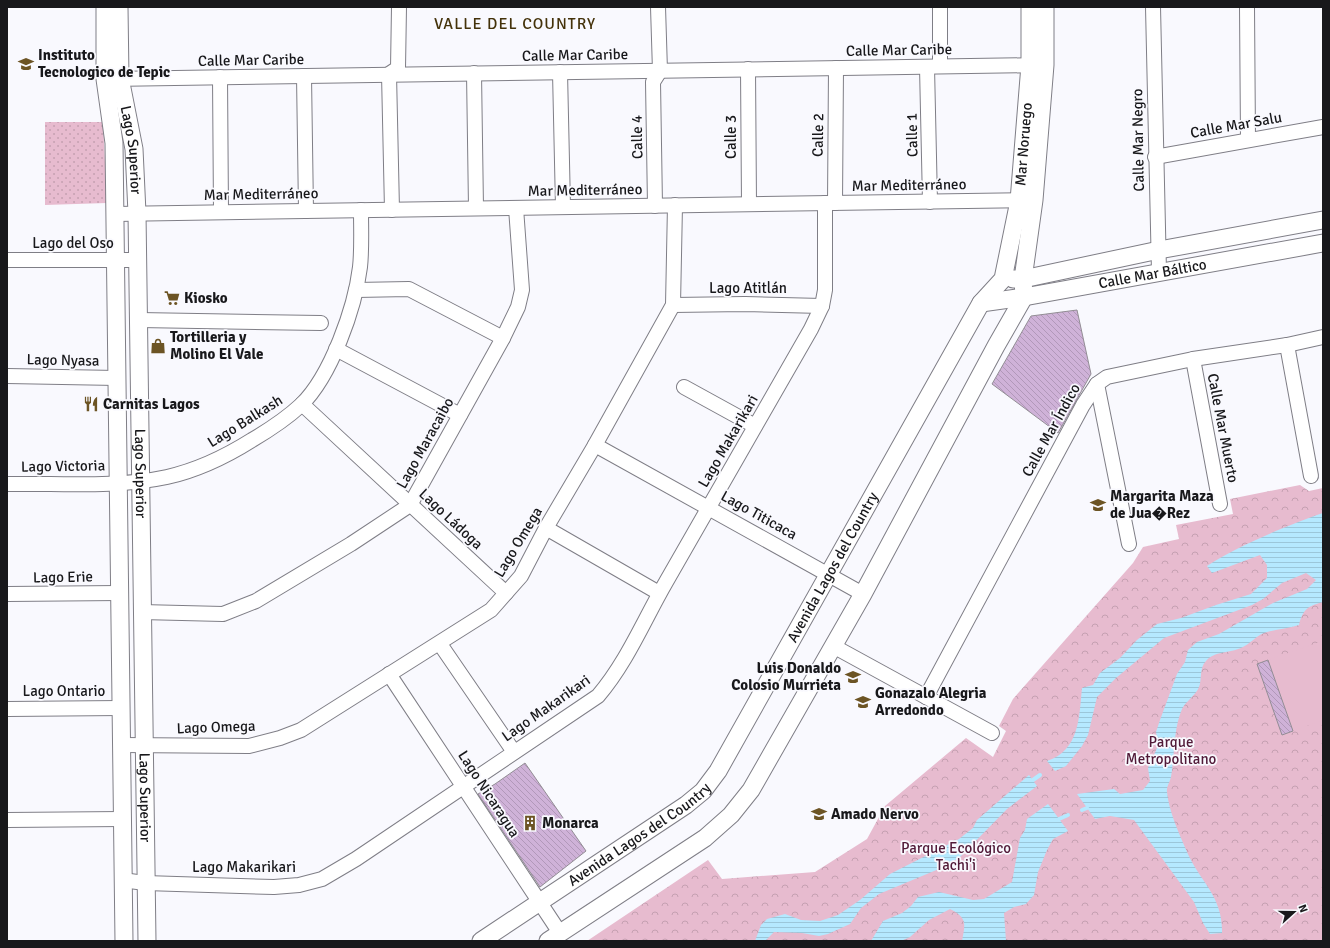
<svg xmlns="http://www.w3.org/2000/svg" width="1330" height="948" font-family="Signika,sans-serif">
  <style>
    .grass { fill: url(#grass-dots) }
    .park { fill: url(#park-crowns) }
    .pitch { fill: #e7bbcf }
    .water { fill: url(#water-rules) }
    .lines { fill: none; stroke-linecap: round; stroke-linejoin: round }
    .stream { stroke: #b5e9ff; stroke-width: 4 }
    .building { fill: url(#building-back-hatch); stroke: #928d94 }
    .minor-casing { stroke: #7f7e86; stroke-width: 16 }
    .tertiary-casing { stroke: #7f7e86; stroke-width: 19 }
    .minor { stroke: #fff; stroke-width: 14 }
    .tertiary { stroke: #fff; stroke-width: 17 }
    .labels { text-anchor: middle; stroke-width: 3.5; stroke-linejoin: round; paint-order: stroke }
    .street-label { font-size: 15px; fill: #18181b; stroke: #f9f9fe }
    .poi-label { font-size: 15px; font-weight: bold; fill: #18181b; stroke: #f9f9fe; text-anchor: start }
    .park-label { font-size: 15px; fill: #511a38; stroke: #f9f9fe }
    .neighbourhood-label { font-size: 16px; letter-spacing: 1px; fill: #44320a; stroke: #f9f9fe }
  </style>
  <defs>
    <pattern id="grass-dots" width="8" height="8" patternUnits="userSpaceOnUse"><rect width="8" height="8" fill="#e7bbcf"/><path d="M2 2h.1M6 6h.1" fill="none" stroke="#c5a0b1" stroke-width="1.8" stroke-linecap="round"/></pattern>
    <pattern id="park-crowns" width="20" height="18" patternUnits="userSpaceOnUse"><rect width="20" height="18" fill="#e7bbcf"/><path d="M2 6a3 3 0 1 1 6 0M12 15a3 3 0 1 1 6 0" fill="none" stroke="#c5a0b1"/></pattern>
    <pattern id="water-rules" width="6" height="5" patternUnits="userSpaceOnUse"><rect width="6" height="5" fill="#b5e9ff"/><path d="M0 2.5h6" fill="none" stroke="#9bc7da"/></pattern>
    <pattern id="building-back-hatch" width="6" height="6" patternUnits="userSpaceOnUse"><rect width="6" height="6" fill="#cfb2d8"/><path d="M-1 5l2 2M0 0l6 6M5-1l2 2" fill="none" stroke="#b198b9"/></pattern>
  </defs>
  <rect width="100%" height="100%" fill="#f9f9fe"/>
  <!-- grass -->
  <polygon class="grass" points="45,122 103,122 107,203 45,205"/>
  <!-- park -->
  <polygon class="park" points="1300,485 1309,491 1323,488 1323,941 587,941 708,860 722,879 815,872 867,839 885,806 966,738 993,757 1006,731 999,726 1013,699 1133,563 1143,547 1179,539 1176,525 1233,514 1230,499"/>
  <!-- pitch -->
  <polygon class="pitch" points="1323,641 1323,720 1293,731 1268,660"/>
  <!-- water -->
  <g class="water">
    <path d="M 1323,513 L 1323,602 C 1308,606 1303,609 1299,625 C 1287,629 1275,629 1264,633 C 1256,636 1250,644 1241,648 C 1230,653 1214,651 1206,661 C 1199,668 1202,680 1199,687 C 1196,695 1186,701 1182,709 C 1173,730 1175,755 1171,777 C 1170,782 1166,787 1167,792 C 1169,812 1179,833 1187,852 C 1200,882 1223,896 1222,933 L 1210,934 L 1203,923 L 1194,902 L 1134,820 L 1110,816 L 1095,819 L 1077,794 L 1114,789 L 1120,794 L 1143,790 L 1150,781 L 1148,768 L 1158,746 L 1156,732 L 1160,720 L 1177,674 L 1185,662 L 1188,650 L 1197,642 L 1219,634 L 1273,603 L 1307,589 L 1316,580 L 1306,573 L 1282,583 L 1263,599 L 1252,605 L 1164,638 L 1116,678 L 1097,697 L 1088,735 L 1082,746 L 1066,766 L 1055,771 L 1047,761 C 1080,750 1079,717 1082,688 L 1093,685 L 1100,673 L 1120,658 L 1137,640 L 1157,624 L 1181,618 L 1216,605 L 1251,594 L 1267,578 L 1267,565 L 1260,555 L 1212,573 L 1207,566 C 1237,546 1288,525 1323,513 Z"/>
    <polygon points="1029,775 1037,786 1007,809 961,856 946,866 879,894 861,908 850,924 828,934 819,936 802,933 774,932 765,941 755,941 761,925 767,919 785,914 801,920 820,921 838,915 860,900 890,874 959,839 973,828 977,820 984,814"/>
    <path d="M 1048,804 L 1068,831 L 1053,839 L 1047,850 L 1038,872 L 1034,895 L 1026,904 L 1014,907 L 1004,913 L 1006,941 L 962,941 C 965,924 968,918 950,909 L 929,920 L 910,937 L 901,941 L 871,941 L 883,921 L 902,913 L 911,906 L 918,897 L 939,892 L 973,900 L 984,899 L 1012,882 L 1020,838 L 1025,830 L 1027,819 Z"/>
  </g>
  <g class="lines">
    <!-- stream -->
    <g class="stream">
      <polyline points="1033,780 1040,775"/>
      <polyline points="1082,810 1087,808"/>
      <polyline points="1059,819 1068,815"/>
    </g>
  </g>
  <!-- building -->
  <g class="building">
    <polygon points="1077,310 1091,374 1058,433 992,384 1031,316"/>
    <polygon points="1268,660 1293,731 1282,735 1257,664"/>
    <polygon points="525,763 586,851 540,887 478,794 495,784"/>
  </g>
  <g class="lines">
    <defs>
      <g id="minor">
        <polyline points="940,7 940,66"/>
        <polyline points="1153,7 1159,272"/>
        <polyline points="1247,7 1248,140"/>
        <polyline points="927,67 930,202"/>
        <polyline points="748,69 749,204"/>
        <polyline points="560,72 563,207"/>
        <polyline points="474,73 476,208"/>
        <polyline points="304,76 306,211"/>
        <polyline points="220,77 221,212"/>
        <polyline points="110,79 1041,65"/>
        <polyline points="1155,157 1323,127"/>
        <polyline points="835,203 836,68"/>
        <polyline points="655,206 653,82 660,71 658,7"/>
        <polyline points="392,210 389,74 398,68 399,7"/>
        <polyline points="115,214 1029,200"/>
        <polyline points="7,260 138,260"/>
        <polyline points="356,290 409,289 503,338"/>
        <polyline points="673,305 745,304 822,306"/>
        <polyline points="139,320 321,323"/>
        <polyline points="1287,345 1311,476"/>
        <polyline points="336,349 460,415"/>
        <polyline points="1193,359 1220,504"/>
        <polyline points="7,376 117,378"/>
        <polyline points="1097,384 1129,544"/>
        <polyline points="684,387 755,426"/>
        <polyline points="302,404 506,593"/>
        <polyline points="595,445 863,594"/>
        <path d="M 7,484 C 59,483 116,488 167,477 C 198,470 225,457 252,440 C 269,430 287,418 301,405 C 331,376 355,308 360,267 C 362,249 361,229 361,210"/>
        <polyline points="546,528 659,593"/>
        <polyline points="7,594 119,593"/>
        <polyline points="141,612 223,614 256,601 351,544 410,505 503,338 518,307 522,290 516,208"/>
        <polyline points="440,644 514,752"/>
        <polyline points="833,646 992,733"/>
        <polyline points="389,674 560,933"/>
        <polyline points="926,697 1083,405 1097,384 1107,377 1193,359 1287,345 1323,337"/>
        <polyline points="7,709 121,708"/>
        <polyline points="122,745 249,746 280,738 301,730 491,610 521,576 546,528 595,445 673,305 675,205"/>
        <polyline points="7,820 122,819"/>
        <path d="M 122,880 L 145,883 L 274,887 L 299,885 L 322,879 L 356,859 L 598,696 C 627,662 644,620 666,582 C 714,498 763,413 811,329 L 822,306 L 825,290 L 825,203"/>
      </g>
      <g id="tertiary">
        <polyline points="105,7 105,79 114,143 124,941"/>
        <path id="s1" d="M 119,7 L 120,78 L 134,149 L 137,213 L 147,941"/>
        <polyline points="1013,279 1023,279 1159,250 1323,220"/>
        <path id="s2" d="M 981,303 L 1024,297 L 1323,243"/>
        <path id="s3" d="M 481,941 L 686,805 L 703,791 L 718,771 L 981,303 L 1003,279 L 1019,201 L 1030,65 L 1030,7"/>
        <polyline points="548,941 705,838 731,815 751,790 863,594 996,346 1024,297 1023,279 1034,200 1045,65 1045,7"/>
      </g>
    </defs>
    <!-- minor casing -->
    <use href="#minor" class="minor-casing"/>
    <!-- tertiary casing -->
    <use href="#tertiary" class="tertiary-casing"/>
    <!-- minor -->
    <use href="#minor" class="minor"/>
    <!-- tertiary -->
    <use href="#tertiary" class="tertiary"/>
  </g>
  <!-- icons -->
  <defs>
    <symbol id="university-bare" viewBox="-9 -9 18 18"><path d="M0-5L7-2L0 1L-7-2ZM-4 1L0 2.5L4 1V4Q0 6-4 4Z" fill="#6c5424" stroke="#f9f9fe" stroke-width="2.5" paint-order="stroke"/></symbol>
    <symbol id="supermarket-bare" viewBox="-9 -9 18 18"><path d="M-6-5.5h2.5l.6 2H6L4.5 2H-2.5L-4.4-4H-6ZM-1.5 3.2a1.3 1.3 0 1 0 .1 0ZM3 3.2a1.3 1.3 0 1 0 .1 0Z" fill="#6c5424" stroke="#f9f9fe" stroke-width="2.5" paint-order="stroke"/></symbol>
    <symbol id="shop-bare" viewBox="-9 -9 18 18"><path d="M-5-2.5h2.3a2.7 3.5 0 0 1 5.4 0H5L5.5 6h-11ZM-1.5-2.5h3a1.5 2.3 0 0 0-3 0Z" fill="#6c5424" stroke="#f9f9fe" stroke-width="2.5" paint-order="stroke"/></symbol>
    <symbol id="restaurant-bare" viewBox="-9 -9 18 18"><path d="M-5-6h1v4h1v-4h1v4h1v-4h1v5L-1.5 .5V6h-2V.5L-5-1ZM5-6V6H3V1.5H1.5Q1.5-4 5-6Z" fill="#6c5424" stroke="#f9f9fe" stroke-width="2.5" paint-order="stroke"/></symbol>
    <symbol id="school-bare" viewBox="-9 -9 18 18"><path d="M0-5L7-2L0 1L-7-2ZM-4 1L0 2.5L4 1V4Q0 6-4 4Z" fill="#6c5424" stroke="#f9f9fe" stroke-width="2.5" paint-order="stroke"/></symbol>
    <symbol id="building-bare" viewBox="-9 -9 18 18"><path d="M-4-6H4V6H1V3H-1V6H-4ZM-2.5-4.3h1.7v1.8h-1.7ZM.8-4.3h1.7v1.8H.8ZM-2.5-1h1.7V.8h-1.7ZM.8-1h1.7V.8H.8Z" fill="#6c5424" stroke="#f9f9fe" stroke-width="2.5" paint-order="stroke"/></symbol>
  </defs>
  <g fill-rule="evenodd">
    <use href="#university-bare" x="15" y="53" width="22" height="22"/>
    <use href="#supermarket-bare" x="161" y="287" width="22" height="22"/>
    <use href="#shop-bare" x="147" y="335" width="22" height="22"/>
    <use href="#restaurant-bare" x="80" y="393" width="22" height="22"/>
    <use href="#school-bare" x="1087" y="494" width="22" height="22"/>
    <use href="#school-bare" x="842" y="666" width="22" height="22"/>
    <use href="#school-bare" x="852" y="691" width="22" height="22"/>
    <use href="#school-bare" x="808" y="803" width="22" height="22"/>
    <use href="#building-bare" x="519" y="812" width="22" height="22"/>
  </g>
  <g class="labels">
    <!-- street labels -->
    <g class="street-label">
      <text transform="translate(899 50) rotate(-1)" y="5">Calle Mar Caribe</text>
      <text transform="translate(575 55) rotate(-1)" y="5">Calle Mar Caribe</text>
      <text transform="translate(251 60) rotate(-1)" y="5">Calle Mar Caribe</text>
      <text transform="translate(1236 125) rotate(-10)" y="5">Calle Mar Salu</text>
      <text transform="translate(818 135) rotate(-89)" y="5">Calle 2</text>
      <text transform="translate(912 135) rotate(-91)" y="5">Calle 1</text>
      <text transform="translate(637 137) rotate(-91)" y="5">Calle 4</text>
      <text transform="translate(731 137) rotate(-90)" y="5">Calle 3</text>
      <text transform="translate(1138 140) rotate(-91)" y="5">Calle Mar Negro</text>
      <text dy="5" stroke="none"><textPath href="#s3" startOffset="999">Mar Noruego</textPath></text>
      <text dy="5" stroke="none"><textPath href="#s1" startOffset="144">Lago Superior</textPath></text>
      <text transform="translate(909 185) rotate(-1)" y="5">Mar Mediterráneo</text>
      <text transform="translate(585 190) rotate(-1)" y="5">Mar Mediterráneo</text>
      <text transform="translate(261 194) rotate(-1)" y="5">Mar Mediterráneo</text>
      <text x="73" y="248">Lago del Oso</text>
      <text dy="5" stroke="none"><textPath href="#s2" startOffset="174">Calle Mar Báltico</textPath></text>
      <text x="748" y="293">Lago Atitlán</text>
      <text transform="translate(63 360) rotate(1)" y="5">Lago Nyasa</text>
      <text transform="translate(245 421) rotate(-32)" y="5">Lago Balkash</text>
      <text transform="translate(1223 428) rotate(79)" y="5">Calle Mar Muerto</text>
      <text transform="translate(1051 430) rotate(-61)" y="5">Calle Mar Índico</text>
      <text transform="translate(728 441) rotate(-60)" y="5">Lago Makarikari</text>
      <text transform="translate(425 443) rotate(-61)" y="5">Lago Maracaibo</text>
      <text transform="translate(63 466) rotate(-1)" y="5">Lago Victoria</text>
      <text dy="5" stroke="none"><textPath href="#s1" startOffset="468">Lago Superior</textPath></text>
      <text transform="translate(759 515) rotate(29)" y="5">Lago Titicaca</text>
      <text transform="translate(451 519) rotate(43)" y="5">Lago Ládoga</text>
      <text transform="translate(518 542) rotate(-59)" y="5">Lago Omega</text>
      <text dy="5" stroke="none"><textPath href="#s3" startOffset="527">Avenida Lagos del Country</textPath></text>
      <text transform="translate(63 577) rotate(-1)" y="5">Lago Erie</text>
      <text x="64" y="696">Lago Ontario</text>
      <text transform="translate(546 708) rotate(-35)" y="5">Lago Makarikari</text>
      <text transform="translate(216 727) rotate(-2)" y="5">Lago Omega</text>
      <text transform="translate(489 794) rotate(57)" y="5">Lago Nicaragua</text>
      <text dy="5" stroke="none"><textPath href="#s1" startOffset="792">Lago Superior</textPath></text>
      <text dy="5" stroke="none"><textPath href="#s3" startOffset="191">Avenida Lagos del Country</textPath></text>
      <text x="244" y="872">Lago Makarikari</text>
    </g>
    <!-- poi labels -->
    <g class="poi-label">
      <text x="38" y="60">Instituto<tspan x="38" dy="17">Tecnologico de Tepic</tspan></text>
      <text x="184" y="303">Kiosko</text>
      <text x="170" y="342">Tortilleria y<tspan x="170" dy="17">Molino El Vale</tspan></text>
      <text x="103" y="409">Carnitas Lagos</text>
      <text x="1110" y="501">Margarita Maza<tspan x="1110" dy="17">de Jua�Rez</tspan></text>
      <text x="841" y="673" text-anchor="end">Luis Donaldo<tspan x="841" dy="17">Colosio Murrieta</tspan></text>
      <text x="875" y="698">Gonazalo Alegria<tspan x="875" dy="17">Arredondo</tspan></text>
      <text x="831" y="819">Amado Nervo</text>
      <text x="542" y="828">Monarca</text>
    </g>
    <!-- park labels -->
    <g class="park-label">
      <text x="1171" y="747">Parque<tspan x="1171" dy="17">Metropolitano</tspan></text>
      <text x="956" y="853">Parque Ecológico<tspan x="956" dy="17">Tachi'i</tspan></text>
    </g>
    <!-- neighbourhood labels -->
    <g class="neighbourhood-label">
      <text x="515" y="29">VALLE DEL COUNTRY</text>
    </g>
  </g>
  <!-- border -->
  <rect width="1330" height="948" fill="none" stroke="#18181b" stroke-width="16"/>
  <!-- north arrow -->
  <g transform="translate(1294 912) rotate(69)" stroke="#f9f9fe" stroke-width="3" paint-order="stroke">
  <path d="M0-3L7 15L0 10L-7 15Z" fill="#18181b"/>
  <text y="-6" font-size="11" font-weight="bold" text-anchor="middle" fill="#18181b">N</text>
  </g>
</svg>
